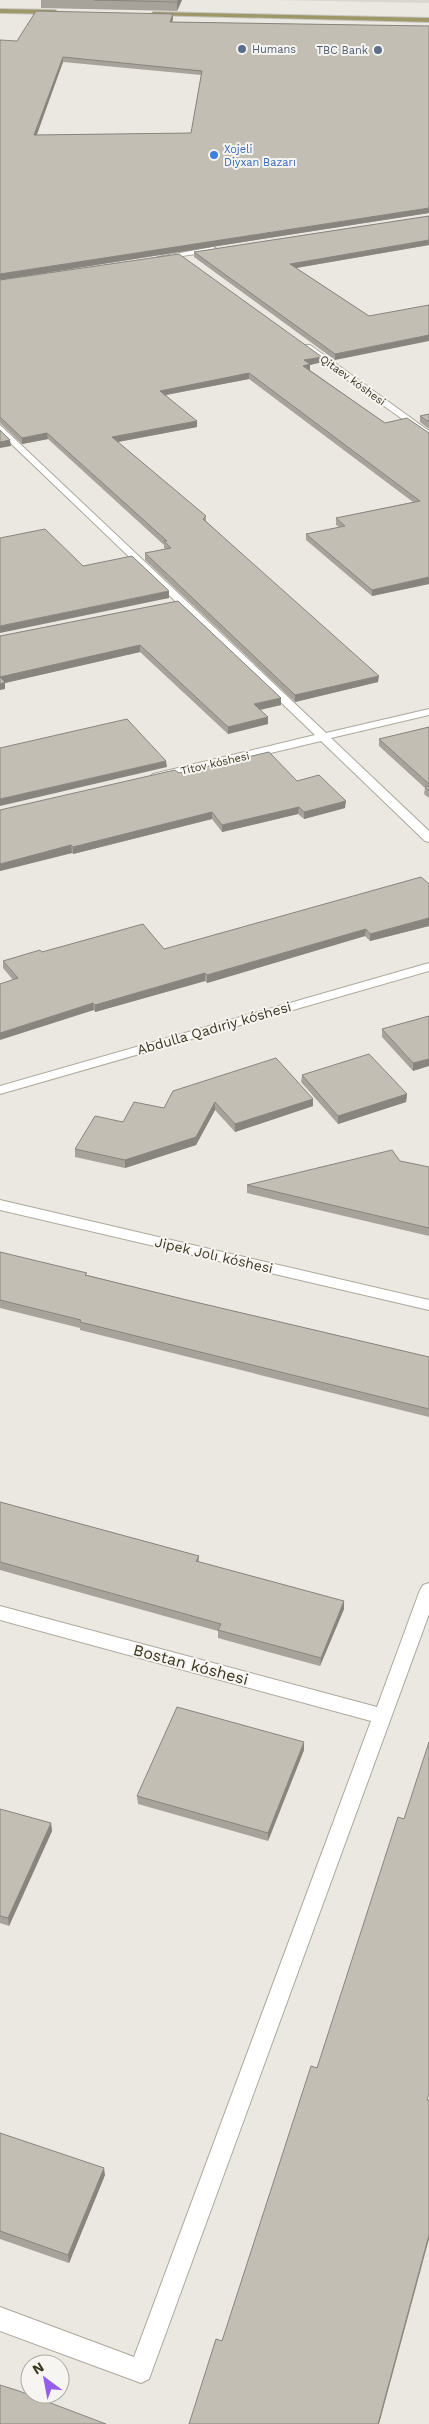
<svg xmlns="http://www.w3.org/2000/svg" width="429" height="2424" font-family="'Work Sans',sans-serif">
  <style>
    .built { fill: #dad7cf }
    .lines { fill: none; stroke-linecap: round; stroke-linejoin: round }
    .minor-casing { stroke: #aba89c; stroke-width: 2 }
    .major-casing { stroke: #c4c3bd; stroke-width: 2 }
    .minor { fill: #fff; fill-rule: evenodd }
    .major { fill: #9e9768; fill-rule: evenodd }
    .wall { fill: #a7a39b; fill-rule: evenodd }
    .shaded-wall { fill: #88857e }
    .building { fill: #c2beb4; stroke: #88857e; fill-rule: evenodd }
    .service-dot { fill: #5c6f8a; stroke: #f7f5f1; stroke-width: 2 }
    .shop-dot { fill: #3f7fe0; stroke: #f7f5f1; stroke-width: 2 }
    .labels { text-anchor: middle; stroke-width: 4; stroke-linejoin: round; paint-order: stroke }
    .far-service-label { font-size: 11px; fill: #4e5e75; stroke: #f7f5f1; text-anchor: start }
    .far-shop-label { font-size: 11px; fill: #366cbe; stroke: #f7f5f1; text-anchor: start }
    .far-street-label { font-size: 11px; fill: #3a3722; stroke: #f7f5f1 }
    .street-label { font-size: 14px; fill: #3a3722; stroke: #f7f5f1 }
    .near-street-label { font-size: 16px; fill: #3a3722; stroke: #f7f5f1 }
  </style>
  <rect width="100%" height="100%" fill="#ebe8e1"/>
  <!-- built -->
  <polygon class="built" points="272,0 429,0 429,3"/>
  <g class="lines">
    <defs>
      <g id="minor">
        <polygon points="213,247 217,249 216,251 162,259 158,257"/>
        <polygon points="304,345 310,345 429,431 429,438 304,349"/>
        <polygon points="0,425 326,733 429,709 429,715 331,738 429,831 429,842 425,841 321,741 157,780 153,778 151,776 153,774 315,735 0,433"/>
        <polygon points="429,963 429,971 0,1094 0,1086"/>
        <polygon points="0,1200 429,1300 429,1310 0,1210"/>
        <polygon points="429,1583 429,1614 149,2379 141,2383 0,2331 0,2307 134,2357 371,1721 0,1620 0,1606 377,1707 420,1590 423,1585"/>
      </g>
      <g id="major">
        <polygon points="0,9 55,10 58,12 55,14 0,13"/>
        <polygon points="153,12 429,18 429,22 151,15"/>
      </g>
    </defs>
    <!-- minor casing -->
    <use href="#minor" class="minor-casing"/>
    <!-- major casing -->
    <use href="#major" class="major-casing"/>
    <!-- minor -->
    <use href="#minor" class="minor"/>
    <!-- major -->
    <use href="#major" class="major"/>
  </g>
  <!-- wall -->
  <g class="wall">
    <polygon points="41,0 182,0 177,11 41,8"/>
    <path d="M 173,14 L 173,19 L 172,22 L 429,26 L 429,213 L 0,280 L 17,41 ZM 63,62 L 201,75 L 191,133 L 36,135 Z"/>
    <polygon points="429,216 429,245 296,268 369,316 335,360 194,257 194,252"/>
    <polygon points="0,280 322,357 322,362 310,365 310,370 385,423 429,433 429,584 372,596 306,540 306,534 339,527 336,525 336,518 413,502 249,379 166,395 197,427 118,442 206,516 206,521 378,682 295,702 145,560 145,553 165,549 164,548 164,545 48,439 22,444 0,423"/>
    <polygon points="429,414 429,429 420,422 420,416"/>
    <polygon points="178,601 281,698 281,705 260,710 268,724 228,734 140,652 5,683 5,689 0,636"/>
    <polygon points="429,727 429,798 424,794 425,788 379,746 379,739"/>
    <polygon points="179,773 297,781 345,808 304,819 298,814 222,832 212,819 73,854 72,853 0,871"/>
    <polygon points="429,884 429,926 370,941 365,936 207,983 205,981 95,1012 94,1010 13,980 3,968 3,961 42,952 164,949"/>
    <polygon points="429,1016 413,1071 382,1037 382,1029"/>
    <polygon points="302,1075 407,1094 406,1102 338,1124 301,1082"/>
    <polygon points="173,1091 313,1099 313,1106 235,1132 215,1110 196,1145 125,1168 75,1157 75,1149 123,1122 164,1108"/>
    <polygon points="400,1161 429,1167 429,1236 247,1193 247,1185"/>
    <polygon points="0,1252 87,1275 191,1301 429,1357 429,1417 80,1330 80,1328 0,1308"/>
    <polygon points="0,1502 199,1556 199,1562 344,1601 344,1609 320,1666 218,1638 218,1631 0,1570"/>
    <polygon points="304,1750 268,1841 138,1804 137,1796"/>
    <polygon points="0,1809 51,1823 52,1831 9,1926 0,1923"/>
    <polygon points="0,2133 105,2175 69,2263 0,2239"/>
  </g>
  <!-- shaded-wall -->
  <g class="shaded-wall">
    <polygon points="178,0 182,0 177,11 177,2"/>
    <polygon points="173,14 173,19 170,27 170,22"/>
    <polygon points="63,57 63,62 35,140 34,135"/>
    <polygon points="429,208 429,213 0,280 0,274"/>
    <polygon points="429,240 429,245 290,269 290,264"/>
    <polygon points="429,335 429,341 335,360 335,354"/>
    <polygon points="322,357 322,362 310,365 310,370 303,371 304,360"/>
    <polygon points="249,373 249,379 160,396 160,391"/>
    <polygon points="197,421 197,427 112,443 112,437"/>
    <polygon points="47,433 48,439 22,444 22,438"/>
    <polygon points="10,440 11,446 0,448 0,442"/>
    <polygon points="429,577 429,584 372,596 372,590"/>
    <polygon points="169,591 169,598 0,633 0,626"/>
    <polygon points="140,645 140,652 5,683 5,689 0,690 0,677"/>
    <polygon points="379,676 378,682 295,702 295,695"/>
    <polygon points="281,698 281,705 254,711 254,704"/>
    <polygon points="268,717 268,724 228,734 228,727"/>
    <polygon points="166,761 167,767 0,806 0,799"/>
    <polygon points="346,801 345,808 304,819 304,812"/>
    <polygon points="299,807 298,814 222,832 222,825"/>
    <polygon points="212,812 212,819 73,854 73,847"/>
    <polygon points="71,845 72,853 0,871 0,864"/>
    <polygon points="429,918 429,926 370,941 370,934"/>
    <polygon points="366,929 365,936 207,983 207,975"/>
    <polygon points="205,973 205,981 95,1012 95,1005"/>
    <polygon points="93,1003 94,1010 0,1040 0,1033"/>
    <polygon points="429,1059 429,1066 413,1071 413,1063"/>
    <polygon points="407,1094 406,1102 338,1124 338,1116"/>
    <polygon points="313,1099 313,1106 235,1132 235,1124"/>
    <polygon points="215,1102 215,1110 196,1145 125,1168 125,1160"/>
    <polygon points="344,1601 344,1609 320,1666 321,1658"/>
    <polygon points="304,1742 304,1750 268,1841 268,1833"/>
    <polygon points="51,1823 52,1831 9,1926 8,1918"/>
    <polygon points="104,2168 105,2175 69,2263 68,2255"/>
    <polygon points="429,2235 429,2239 379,2424 378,2424"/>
  </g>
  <!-- building -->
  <g class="building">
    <polygon points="94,0 178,0 177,2"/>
    <path d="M 36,11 L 173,14 L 170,22 L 429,26 L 429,208 L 0,274 L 0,40 L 17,41 ZM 63,57 L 202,71 L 191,133 L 34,135 Z"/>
    <polygon points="429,216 429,240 290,264 369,316 429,305 429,335 335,354 194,252"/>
    <polygon points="179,254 322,357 304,360 310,364 303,366 385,423 407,418 429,433 429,577 372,590 306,534 345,526 336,518 420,501 249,373 160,391 197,421 112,437 206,516 203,519 379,676 295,695 145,553 171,548 164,541 167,541 47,433 22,438 0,417 0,280"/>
    <polygon points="429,414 429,422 420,416"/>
    <polygon points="0,430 10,440 0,442"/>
    <polygon points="45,529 83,566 132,556 169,591 0,626 0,538"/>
    <polygon points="178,601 281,698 254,704 268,717 228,727 140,645 0,677 0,636"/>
    <polygon points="0,677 5,682 0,684"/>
    <polygon points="127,719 166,761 0,799 0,748"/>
    <polygon points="429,727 429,784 379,739"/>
    <polygon points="269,752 297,781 319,775 346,801 304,812 299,807 222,825 212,812 73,847 71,845 0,864 0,810 175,770 179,773"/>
    <polygon points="429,786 429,791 425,787"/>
    <polygon points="421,877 429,884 429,918 370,934 366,929 207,975 205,973 95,1005 93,1003 0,1033 0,984 18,978 3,961 40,950 42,952 143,924 164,949"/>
    <polygon points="429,1016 429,1059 413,1063 382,1029"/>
    <polygon points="369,1054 407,1094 338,1116 302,1075"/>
    <polygon points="276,1058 313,1099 235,1124 215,1102 196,1137 125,1160 75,1149 95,1116 123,1122 134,1102 164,1108 173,1091"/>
    <polygon points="392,1150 400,1161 429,1167 429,1228 247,1185"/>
    <polygon points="0,1252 87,1273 85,1275 191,1301 429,1357 429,1409 80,1322 81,1320 0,1300"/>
    <polygon points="0,1502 199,1556 196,1561 344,1601 321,1658 218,1630 221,1624 0,1562"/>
    <polygon points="177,1707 304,1742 268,1833 137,1796"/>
    <polygon points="429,1742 429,2093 427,2100 429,2100 429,2235 378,2424 189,2424 216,2339 222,2341 311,2066 317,2068 398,1817 404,1819"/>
    <polygon points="0,1809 51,1823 8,1918 0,1916"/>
    <polygon points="0,2133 104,2168 68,2255 0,2231"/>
    <polygon points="0,2385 19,2391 106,2424 0,2424"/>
  </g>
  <!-- markers -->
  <g class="service-dot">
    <circle cx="242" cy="49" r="5"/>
    <circle cx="378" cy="50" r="5"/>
  </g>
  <circle class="shop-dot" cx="214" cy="155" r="5"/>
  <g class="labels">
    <!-- far-service labels -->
    <g class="far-service-label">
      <text x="252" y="53">Humans</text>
      <text x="368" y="54" text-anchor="end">TBC Bank</text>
    </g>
    <!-- far-shop labels -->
    <g class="far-shop-label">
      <text x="224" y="153">Xojeli<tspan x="224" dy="13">Diyxan Bazarı</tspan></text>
    </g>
    <!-- far-street labels -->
    <g class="far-street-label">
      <text transform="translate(353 380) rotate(36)" y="4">Qitaev kóshesi</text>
      <text transform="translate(215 763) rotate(-13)" y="4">Titov kóshesi</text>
    </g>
    <!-- street labels -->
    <g class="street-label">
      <text transform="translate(214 1028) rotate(-16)" y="5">Abdulla Qadıriy kóshesi</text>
      <text transform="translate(214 1255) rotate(13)" y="5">Jipek Jolı kóshesi</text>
    </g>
    <!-- near-street labels -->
    <g class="near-street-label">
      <text transform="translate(191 1664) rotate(15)" y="6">Bostan kóshesi</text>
    </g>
  </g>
  <!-- north arrow -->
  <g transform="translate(45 2379) rotate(328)"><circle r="24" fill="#f7f5f1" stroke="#aba99e"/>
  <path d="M0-4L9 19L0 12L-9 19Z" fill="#9460e9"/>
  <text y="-8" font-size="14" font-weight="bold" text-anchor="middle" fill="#3a3722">N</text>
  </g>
</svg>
